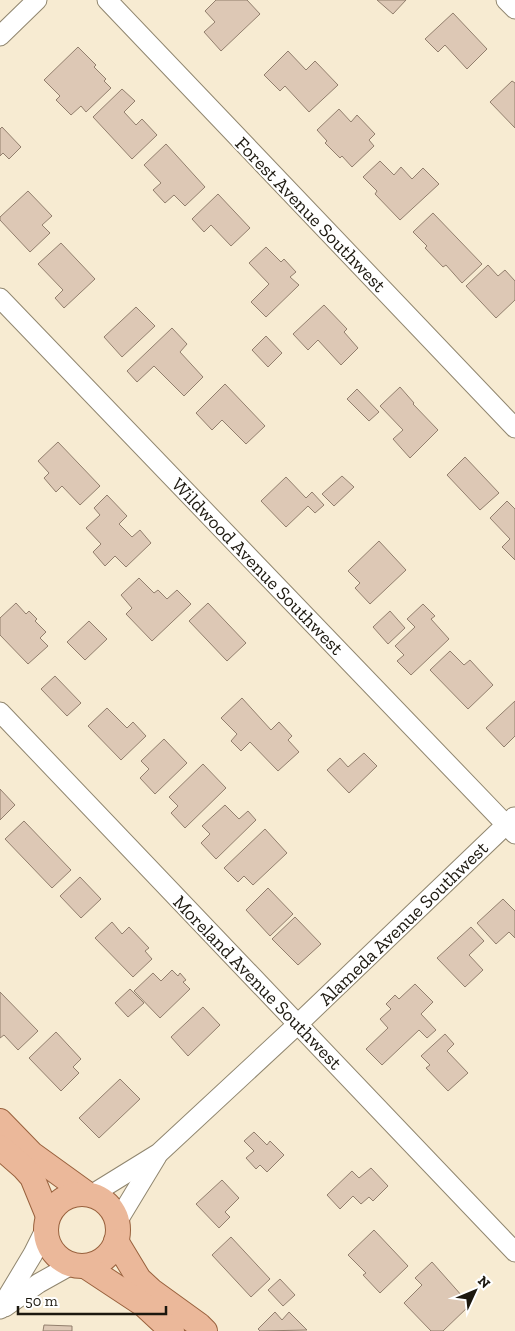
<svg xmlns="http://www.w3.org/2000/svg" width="515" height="1331" font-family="'Zilla Slab',serif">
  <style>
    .building { fill: #ddc8b5; stroke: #927f6d }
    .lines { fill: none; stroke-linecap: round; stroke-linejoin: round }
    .minor-casing { stroke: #90866f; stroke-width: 21 }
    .major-casing { stroke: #99613d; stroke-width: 26 }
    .minor { stroke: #fff; stroke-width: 19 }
    .major { stroke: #ebb89a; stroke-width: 24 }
    .labels { text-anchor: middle; stroke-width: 4; stroke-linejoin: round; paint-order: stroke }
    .street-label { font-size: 19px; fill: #1c180f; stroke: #fff }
  </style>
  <rect width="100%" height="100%" fill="#f7ebd2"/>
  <!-- building -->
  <g class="building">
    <polygon points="216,0 247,0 260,14 221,51 204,32 215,22 205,11"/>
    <polygon points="377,0 406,0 393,14"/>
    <polygon points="453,13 487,49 467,69 445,45 438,52 425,39"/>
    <polygon points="78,47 96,65 94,67 106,79 104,81 111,88 86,112 81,106 71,115 56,100 60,96 44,80"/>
    <polygon points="288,51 306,70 315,61 338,85 309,112 285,86 280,91 264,75"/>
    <polygon points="512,81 515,83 515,128 490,102"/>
    <polygon points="122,89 135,101 124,112 136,125 142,119 157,135 132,159 93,117"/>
    <polygon points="339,109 351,122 357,115 375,134 369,140 374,146 352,167 342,156 340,158 325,143 327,141 317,130"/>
    <polygon points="2,127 21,147 9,159 3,153 0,156 0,129"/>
    <polygon points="166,144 205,187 185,206 174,195 165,203 153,190 161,183 144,165"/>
    <polygon points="380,161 394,175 401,167 412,179 423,168 439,184 400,220 375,194 377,191 363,177"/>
    <polygon points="28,191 52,216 42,225 50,233 30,252 0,220 0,217"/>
    <polygon points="218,194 250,228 231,246 211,225 204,232 192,219"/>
    <polygon points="433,213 482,264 462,283 446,265 443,267 425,248 427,246 413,232"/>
    <polygon points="61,243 95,279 64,308 55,298 63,290 38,264"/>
    <polygon points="266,247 281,262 284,259 296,272 290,277 299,285 266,317 251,302 269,284 249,263"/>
    <polygon points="488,265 498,276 505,270 515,281 515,300 496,318 466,286"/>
    <polygon points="324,305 347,329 344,332 358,348 341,365 318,340 308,350 293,334"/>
    <polygon points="136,307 155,326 122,357 104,337"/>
    <polygon points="172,328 187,344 180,352 203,377 184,396 154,366 137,382 127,371"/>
    <polygon points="266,336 282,353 268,367 252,350"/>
    <polygon points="225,384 265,426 246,444 222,420 212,430 196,413"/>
    <polygon points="400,387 414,403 413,404 438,430 410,458 393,439 403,430 380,406"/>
    <polygon points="357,389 379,412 369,421 347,399"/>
    <polygon points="58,442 100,486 80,505 62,486 56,492 44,478 49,473 38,461"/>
    <polygon points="465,457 499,493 480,510 447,475"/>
    <polygon points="342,476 354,487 334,506 322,494"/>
    <polygon points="286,477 306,498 312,492 324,505 315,513 308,506 286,527 261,501"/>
    <polygon points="107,495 127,516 119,524 132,537 140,530 151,543 126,567 115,556 105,566 93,552 101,544 86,528 100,515 94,508"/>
    <polygon points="507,501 515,509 515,560 502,547 510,539 490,518"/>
    <polygon points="379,541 406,570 370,604 355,588 360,583 348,571"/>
    <polygon points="139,578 154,593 158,590 167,599 177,590 191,604 152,641 126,614 132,608 121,595"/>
    <polygon points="16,603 26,614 29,611 37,619 35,621 46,632 40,638 48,646 28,664 0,635 0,618"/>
    <polygon points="208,603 246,643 227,661 189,621"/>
    <polygon points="423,604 435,616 431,619 449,639 411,675 397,661 404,655 395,646 415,627 407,619"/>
    <polygon points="390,611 405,628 388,644 373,627"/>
    <polygon points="89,621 107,639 85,660 67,642"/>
    <polygon points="450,651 464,665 470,660 493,685 468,709 430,670"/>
    <polygon points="55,676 81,703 67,716 41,689"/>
    <polygon points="242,698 271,730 279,722 292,736 288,740 299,752 278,771 250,742 241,751 231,741 237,734 221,718"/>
    <polygon points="515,701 515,736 504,747 486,728"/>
    <polygon points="107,708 127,728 133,722 146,736 121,760 88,726"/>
    <polygon points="164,739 187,763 155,794 140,778 149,769 141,761"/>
    <polygon points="364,753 377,766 349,793 327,770 340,758 348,767"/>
    <polygon points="203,764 226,788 185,828 171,813 178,806 169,797"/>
    <polygon points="0,789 15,805 0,820"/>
    <polygon points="225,805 239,819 248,811 256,820 216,859 201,843 210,834 202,826"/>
    <polygon points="24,821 71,870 52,888 5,839"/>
    <polygon points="265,829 287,853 253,885 244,876 238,882 224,868"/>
    <polygon points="80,877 101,899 81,918 60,896"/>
    <polygon points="268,888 293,914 270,936 246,910"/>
    <polygon points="503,899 515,911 515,938 509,932 496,944 477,923"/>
    <polygon points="295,917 321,944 298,965 272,939"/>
    <polygon points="112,922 122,934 129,927 149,948 145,951 152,959 133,977 95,938"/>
    <polygon points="471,927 484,941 469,955 483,970 465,987 437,958"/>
    <polygon points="172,970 178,976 180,973 186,980 183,982 190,989 160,1018 134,991 153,973 161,981"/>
    <polygon points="415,984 433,1002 421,1014 436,1030 427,1038 419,1030 382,1065 366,1049 388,1028 380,1019 391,1009 386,1004 395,995 399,999"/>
    <polygon points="130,989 144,1003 128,1017 115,1003"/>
    <polygon points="0,992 38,1031 18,1050 4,1035 0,1038"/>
    <polygon points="203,1007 220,1025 188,1056 171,1037"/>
    <polygon points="56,1032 81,1059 73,1067 79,1073 61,1091 29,1058"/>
    <polygon points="445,1034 454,1044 447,1051 468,1073 448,1091 426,1068 430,1065 421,1056"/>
    <polygon points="120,1079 140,1099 99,1138 79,1118"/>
    <polygon points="254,1132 267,1145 270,1141 284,1155 267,1172 260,1165 256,1169 246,1158 254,1151 244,1141"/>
    <polygon points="371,1168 388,1186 373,1201 369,1197 361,1204 353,1196 340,1209 327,1195 352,1171 359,1178"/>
    <polygon points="222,1180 239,1198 225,1212 230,1217 219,1228 196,1204"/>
    <polygon points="374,1230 408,1266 380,1293 363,1275 366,1273 348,1255"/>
    <polygon points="231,1237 270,1279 251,1297 212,1255"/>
    <polygon points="432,1262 470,1305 443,1331 431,1331 404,1303 422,1285 415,1278"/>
    <polygon points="280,1279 295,1295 283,1306 268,1290"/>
    <polygon points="275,1312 282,1320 289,1312 307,1330 260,1331 258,1329"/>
    <polygon points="44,1325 72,1326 72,1331 43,1331"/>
  </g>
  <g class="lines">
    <defs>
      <g id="minor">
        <polyline points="107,0 515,428"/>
        <polyline points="506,0 515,9"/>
        <polyline points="0,36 37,0"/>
        <polyline points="0,298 515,834"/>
        <polyline points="0,712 515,1252"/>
        <polyline points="91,1195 159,1153 298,1024 514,817"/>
        <polyline points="117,1222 157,1156"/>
        <polyline points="5,1307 39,1283 73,1264"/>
        <polyline points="0,1309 33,1254 46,1228"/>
      </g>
      <g id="major">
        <polyline points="0,1121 32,1154 86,1193"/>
        <polyline points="0,1147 24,1168 32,1177 48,1216"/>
        <circle cx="82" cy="1230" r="36"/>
        <polyline points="116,1241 139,1279 152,1291 199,1325 205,1331"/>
        <polyline points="85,1266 144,1305 172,1331"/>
      </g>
    </defs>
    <!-- minor casing -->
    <use href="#minor" class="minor-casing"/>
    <!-- major casing -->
    <use href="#major" class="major-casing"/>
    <!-- minor -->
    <use href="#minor" class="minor"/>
    <!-- major -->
    <use href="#major" class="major"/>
  </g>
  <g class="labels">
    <!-- street labels -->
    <g class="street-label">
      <text transform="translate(311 214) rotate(46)" y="7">Forest Avenue Southwest</text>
      <text transform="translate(258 566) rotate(46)" y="7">Wildwood Avenue Southwest</text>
      <text transform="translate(403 923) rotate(-44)" y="7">Alameda Avenue Southwest</text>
      <text transform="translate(258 982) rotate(46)" y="7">Moreland Avenue Southwest</text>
    </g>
  </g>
  <!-- north arrow -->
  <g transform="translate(475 1291) rotate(46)" stroke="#ffffff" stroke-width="4" paint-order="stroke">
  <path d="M0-4L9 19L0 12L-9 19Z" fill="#1c180f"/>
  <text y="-8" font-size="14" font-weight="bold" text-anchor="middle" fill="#1c180f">N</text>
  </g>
  <!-- scale -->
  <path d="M18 1306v8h148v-8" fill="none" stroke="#1c180f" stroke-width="2.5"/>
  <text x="25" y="1306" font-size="15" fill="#1c180f" stroke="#ffffff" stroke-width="4" paint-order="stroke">50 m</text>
</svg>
